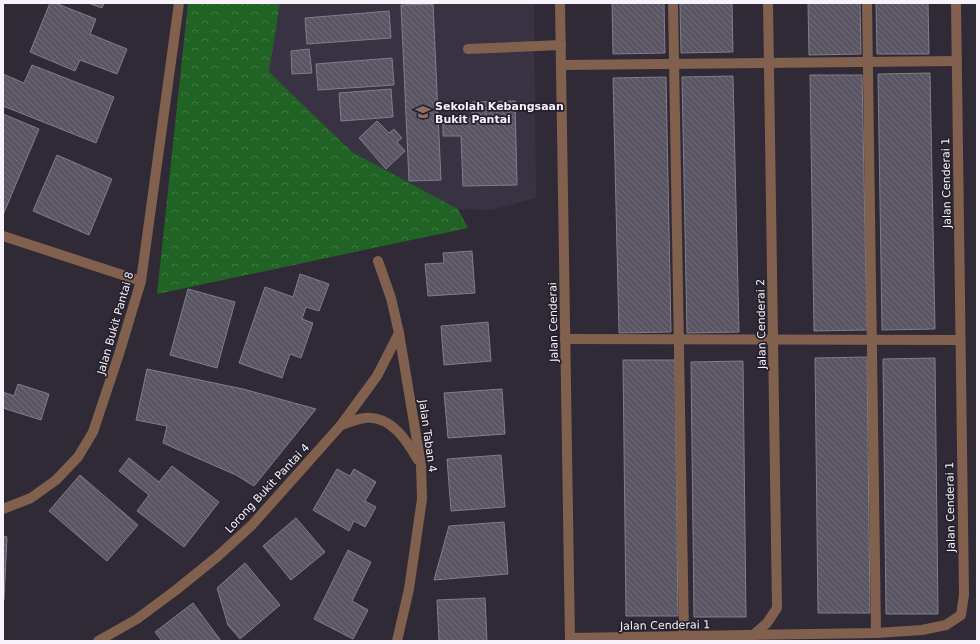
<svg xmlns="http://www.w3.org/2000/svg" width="980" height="644" font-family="'DejaVu Sans',sans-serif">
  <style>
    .built { fill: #393243 }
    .forest { fill: url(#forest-crowns) }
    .building { fill: url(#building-back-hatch); stroke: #827c8b }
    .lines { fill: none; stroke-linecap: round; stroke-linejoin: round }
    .minor { stroke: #82604e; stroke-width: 10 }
    .labels { text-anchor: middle; stroke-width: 3.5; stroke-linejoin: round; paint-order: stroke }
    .poi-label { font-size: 11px; font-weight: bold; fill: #f6f3fb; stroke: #25202c; text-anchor: start }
    .street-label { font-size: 11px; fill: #f6f3fb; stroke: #25202c }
  </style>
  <defs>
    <pattern id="forest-crowns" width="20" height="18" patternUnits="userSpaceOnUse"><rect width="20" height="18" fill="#216324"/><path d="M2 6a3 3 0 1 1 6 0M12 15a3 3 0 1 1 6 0" fill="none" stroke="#427a45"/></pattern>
    <pattern id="building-back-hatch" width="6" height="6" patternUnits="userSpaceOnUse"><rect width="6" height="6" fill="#5a5563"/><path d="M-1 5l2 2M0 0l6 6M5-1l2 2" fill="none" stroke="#726e7a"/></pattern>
  </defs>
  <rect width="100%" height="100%" fill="#2f2a36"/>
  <!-- built -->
  <polygon class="built" points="280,3 534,3 536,198 491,210 458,209 352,152 268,72"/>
  <!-- forest -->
  <polygon class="forest" points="188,3 280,3 269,72 352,152 458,209 468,228 157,294"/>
  <!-- building -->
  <g class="building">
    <polygon points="50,3 55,3 96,19 90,34 127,49 117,74 80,60 75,71 30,52"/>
    <polygon points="88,3 104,3 102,8"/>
    <polygon points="612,3 664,3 665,53 613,54"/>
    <polygon points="680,3 732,3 733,52 681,53"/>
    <polygon points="808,3 860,3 861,54 809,55"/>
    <polygon points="876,3 928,3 929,54 877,54"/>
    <polygon points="433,4 441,180 409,181 401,5"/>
    <polygon points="389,11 391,38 307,44 305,18"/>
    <polygon points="309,49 312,73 292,74 291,51"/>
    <polygon points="392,58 394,85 318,90 316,64"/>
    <polygon points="32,65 114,97 96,143 3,106 3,74 24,83"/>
    <polygon points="930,73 935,329 882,330 878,74"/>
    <polygon points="810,75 862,75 867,330 814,331"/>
    <polygon points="733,76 739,332 687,333 682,77"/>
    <polygon points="666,77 671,332 619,333 613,78"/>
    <polygon points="391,89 393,117 341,121 339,93"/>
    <polygon points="515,101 517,185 463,186 461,136 443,136 443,119 472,118 472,102"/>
    <polygon points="3,114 39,129 3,215"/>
    <polygon points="377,121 389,133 394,129 402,138 397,142 405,151 386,169 359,138"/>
    <polygon points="57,155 112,179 89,235 33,211"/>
    <polygon points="472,251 475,293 428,296 425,264 444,263 443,253"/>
    <polygon points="300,274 329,284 319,311 306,307 302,319 313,323 301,358 290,354 282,378 239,363 265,287 293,297"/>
    <polygon points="188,289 235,302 217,368 170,355"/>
    <polygon points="488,322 491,361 444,365 441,326"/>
    <polygon points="867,357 870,613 818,613 815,358"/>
    <polygon points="935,358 938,614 886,614 883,359"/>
    <polygon points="623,360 675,360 678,616 626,616"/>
    <polygon points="743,361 746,617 694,617 691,362"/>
    <polygon points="147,369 243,389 316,409 254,486 236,475 163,443 167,426 136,420"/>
    <polygon points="18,384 49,394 41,420 3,408 3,392 14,396"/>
    <polygon points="502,389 505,434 448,438 444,393"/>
    <polygon points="501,455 505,507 451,511 447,459"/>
    <polygon points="129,458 159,482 172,466 219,502 184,547 137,511 149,495 119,471"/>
    <polygon points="337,469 350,476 354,469 376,482 365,501 376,507 365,527 354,521 349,531 313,510"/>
    <polygon points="80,475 138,525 107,561 49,511"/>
    <polygon points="296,518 325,552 291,580 263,546"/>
    <polygon points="504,522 508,574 434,580 449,526"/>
    <polygon points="3,536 7,537 4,600 3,600"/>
    <polygon points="348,550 371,562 352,601 368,610 353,639 314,619"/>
    <polygon points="245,563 280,605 240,639 228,625 217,588"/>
    <polygon points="485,598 487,641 439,641 437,600"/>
    <polygon points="193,603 221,641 162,641 155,632"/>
  </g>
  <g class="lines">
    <!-- minor -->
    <g class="minor">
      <polyline points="560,3 570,641"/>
      <polyline points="673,3 684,637"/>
      <polyline points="867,3 876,633"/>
      <polyline points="468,49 561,45"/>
      <polyline points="562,65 957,61"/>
      <polyline points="3,236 141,281"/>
      <polyline points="378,261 391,298 399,333 421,465 422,499 409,589 397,641"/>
      <polyline points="565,339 960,340"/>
      <path d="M 341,425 C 349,422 357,419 365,418 C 391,415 407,441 418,460"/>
      <polyline points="3,509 31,498 56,480 78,457 93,432 119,354 141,281 179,3"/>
      <polyline points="752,636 767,623 777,608 768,3"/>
      <polyline points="570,638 876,633 922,630 946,625 961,615 964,595 956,3"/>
      <polyline points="98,641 137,619 176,590 218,556 252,525 341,425 377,376 399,333"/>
    </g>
  </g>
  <!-- icons -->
  <defs>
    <symbol id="school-bare" viewBox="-9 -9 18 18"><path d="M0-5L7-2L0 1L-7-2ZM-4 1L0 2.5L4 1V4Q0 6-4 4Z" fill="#8d6e63" stroke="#25202c" stroke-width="2.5" paint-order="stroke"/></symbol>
  </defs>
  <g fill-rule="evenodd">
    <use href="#school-bare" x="412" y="101" width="22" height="22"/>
  </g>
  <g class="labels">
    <!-- poi labels -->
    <g class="poi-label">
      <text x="435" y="110">Sekolah Kebangsaan<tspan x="435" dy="13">Bukit Pantai</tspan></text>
    </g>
    <!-- street labels -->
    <g class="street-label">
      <text transform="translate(946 183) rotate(-91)" y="4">Jalan Cenderai 1</text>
      <text transform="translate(553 322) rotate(-91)" y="4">Jalan Cenderai</text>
      <text transform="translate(115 323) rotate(-74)" y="4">Jalan Bukit Pantai 8</text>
      <text transform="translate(761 324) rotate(-91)" y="4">Jalan Cenderai 2</text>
      <text transform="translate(428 436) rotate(82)" y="4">Jalan Taban 4</text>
      <text transform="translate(267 488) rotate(-47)" y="4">Lorong Bukit Pantai 4</text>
      <text transform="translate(950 507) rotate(-91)" y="4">Jalan Cenderai 1</text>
      <text transform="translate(665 625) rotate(-1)" y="4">Jalan Cenderai 1</text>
    </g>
  </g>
  <!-- border -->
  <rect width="980" height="644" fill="none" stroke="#f6f3fb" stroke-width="8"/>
</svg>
